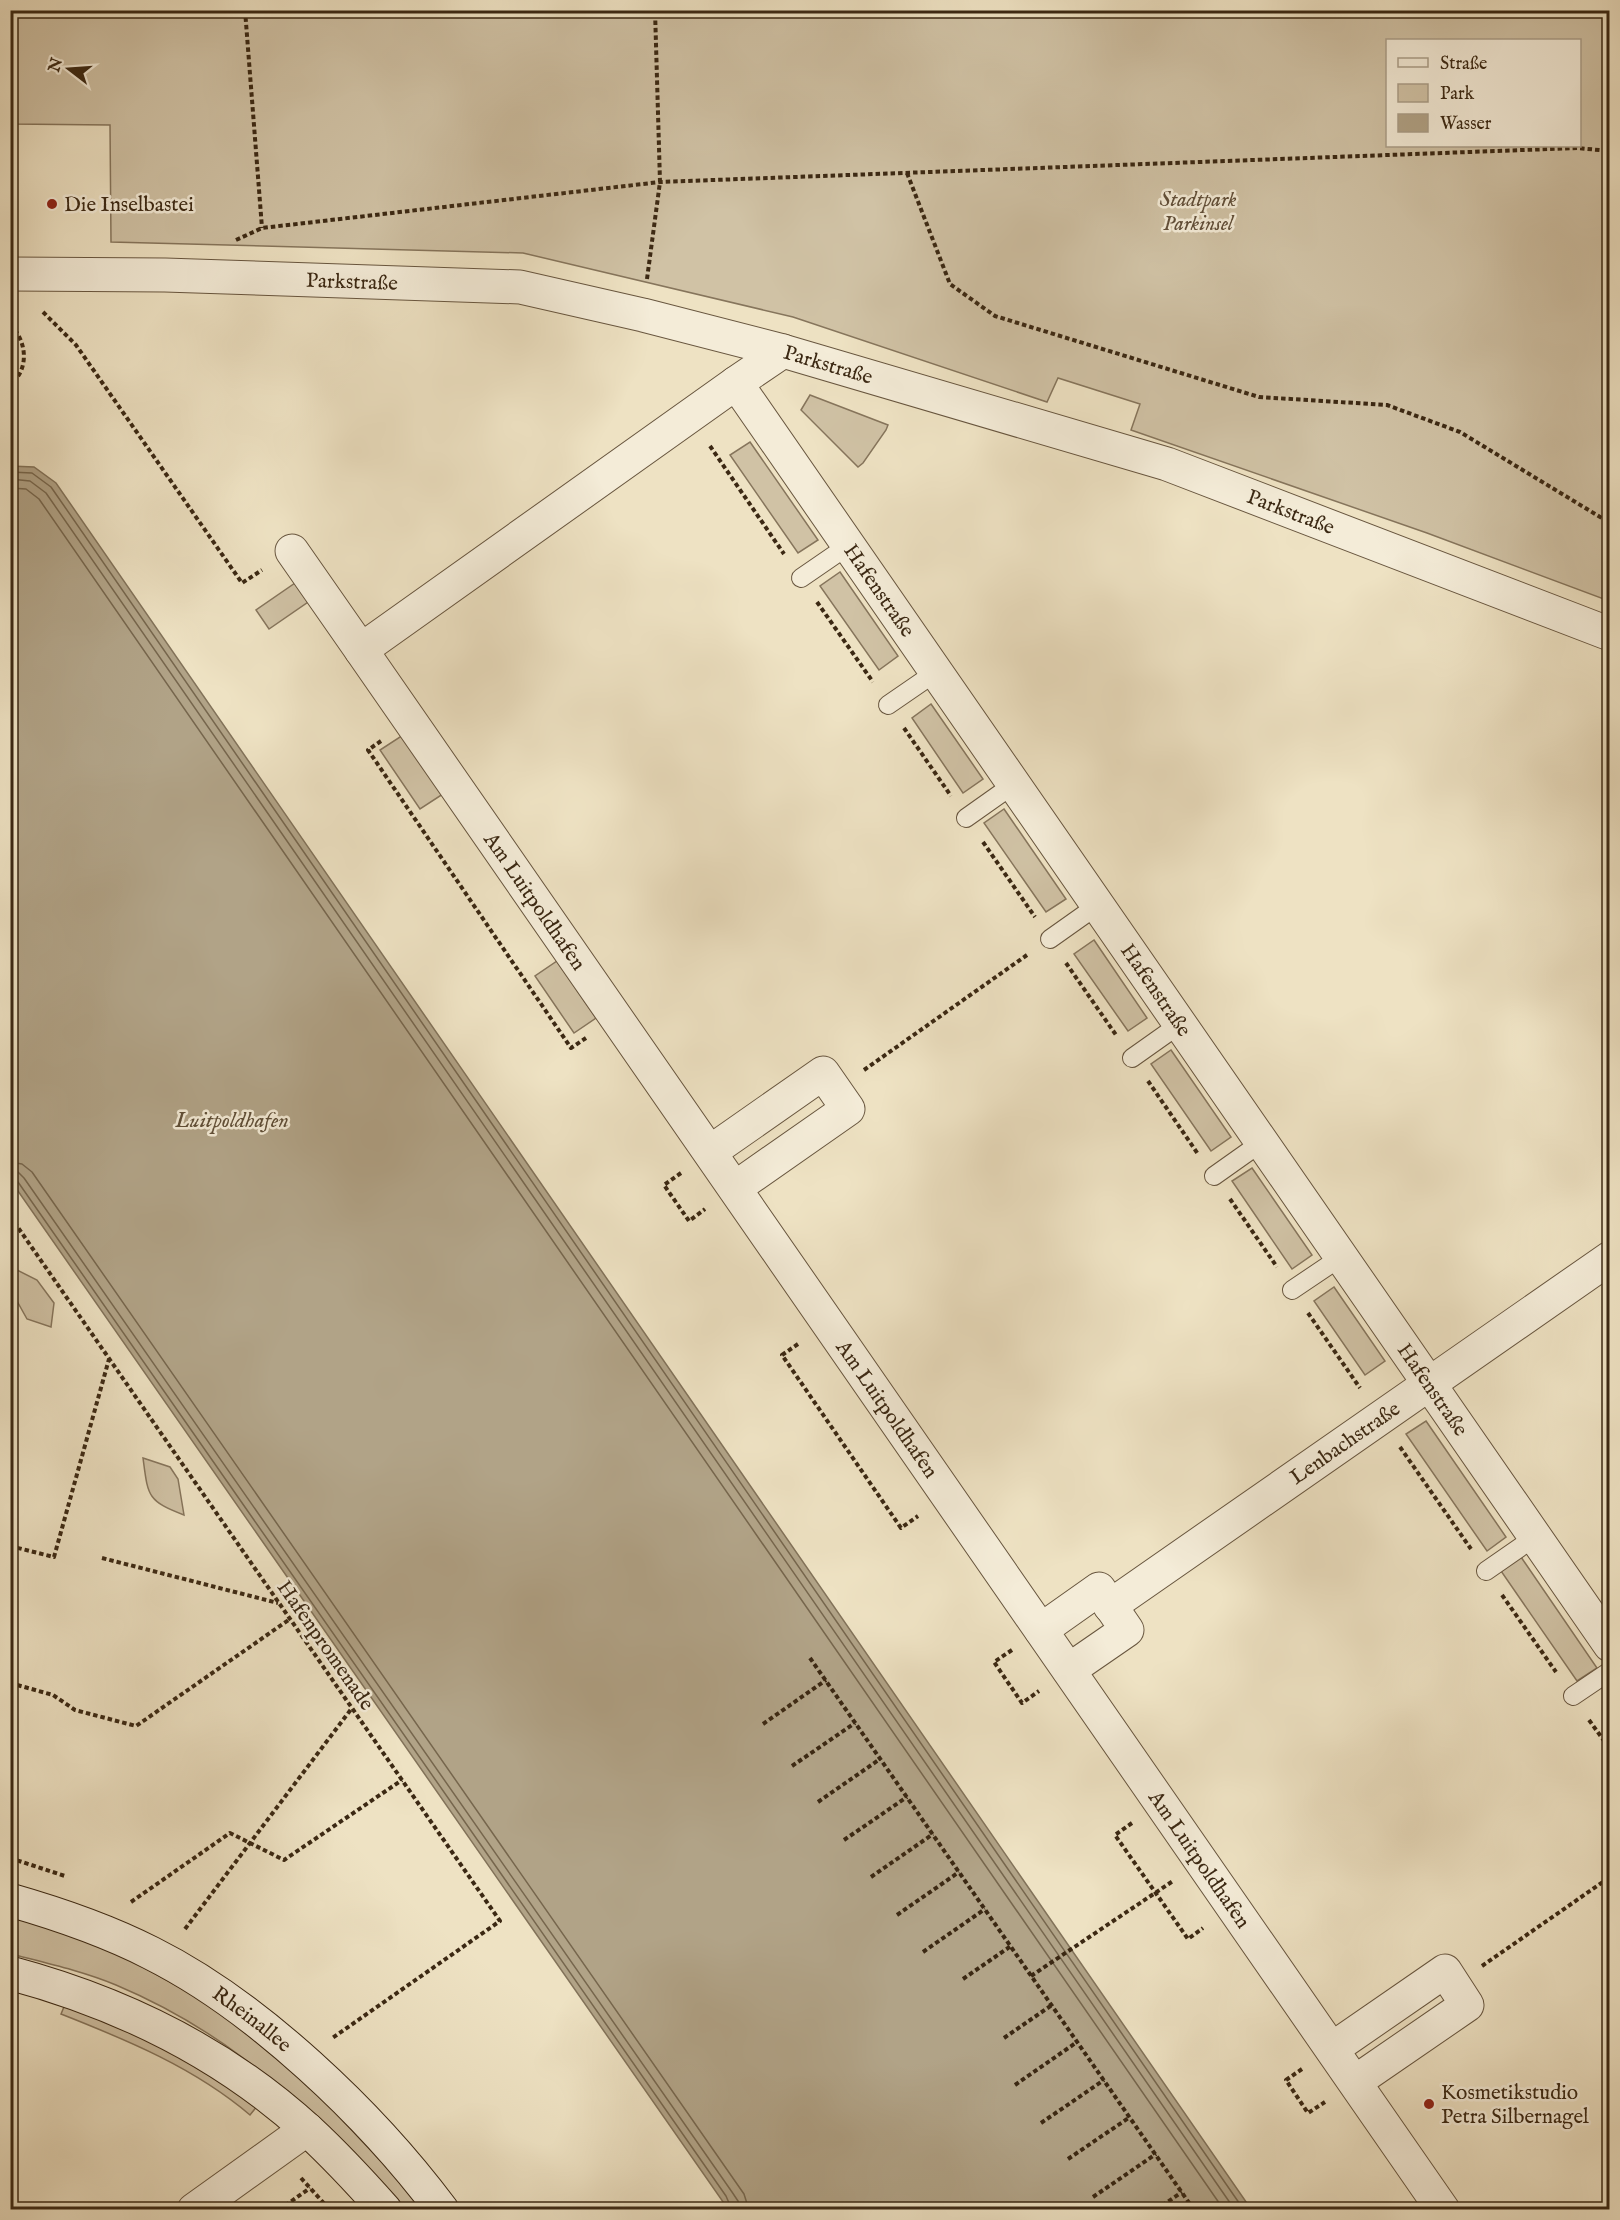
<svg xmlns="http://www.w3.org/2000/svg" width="1620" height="2220" font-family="'IM FELL English',serif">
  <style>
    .green { fill: #d0c2a5; stroke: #86755c; stroke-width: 1.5; fill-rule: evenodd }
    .water { fill: #b1a387; stroke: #827259; stroke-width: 1.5 }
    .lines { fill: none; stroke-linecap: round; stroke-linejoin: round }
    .shore { stroke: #76664d; stroke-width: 1.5 }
    .lane-casing { stroke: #68563f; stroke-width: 20 }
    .street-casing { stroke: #68563f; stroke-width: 35 }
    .secondary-casing { stroke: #3b2813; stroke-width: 35 }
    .path { stroke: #3b2813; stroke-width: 4; stroke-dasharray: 4.5 3; stroke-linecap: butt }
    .lane { stroke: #f4ecd8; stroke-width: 18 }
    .street { stroke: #f4ecd8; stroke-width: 33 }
    .secondary { stroke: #f4ecd8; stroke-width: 33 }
    .poi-dot { fill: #8f2418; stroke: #f4ecd8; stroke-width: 2 }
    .labels { text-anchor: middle; stroke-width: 5; stroke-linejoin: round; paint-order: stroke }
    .park-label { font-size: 21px; font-style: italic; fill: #604e38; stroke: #f4ecd8 }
    .poi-label { font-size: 21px; fill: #3b2813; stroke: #f4ecd8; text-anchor: start }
    .street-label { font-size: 21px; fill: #3b2813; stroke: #f4ecd8 }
    .water-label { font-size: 22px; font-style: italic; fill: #5e4d36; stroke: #f4ecd8 }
  </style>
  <rect width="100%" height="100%" fill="#eee2c3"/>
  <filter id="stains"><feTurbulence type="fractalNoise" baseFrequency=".00333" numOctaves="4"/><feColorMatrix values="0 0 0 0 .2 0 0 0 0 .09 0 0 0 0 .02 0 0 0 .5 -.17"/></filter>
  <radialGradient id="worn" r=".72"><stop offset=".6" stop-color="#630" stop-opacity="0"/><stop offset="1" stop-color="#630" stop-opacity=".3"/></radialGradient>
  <!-- green -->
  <g class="green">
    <path d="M 10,11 L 1609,11 L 1609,601 L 1427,533 L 1131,430 L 1140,404 L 1058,378 L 1047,402 L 793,317 L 523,253 L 111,242 L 110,125 L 11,124 ZM 1388,40 L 1580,40 L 1580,146 L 1388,146 Z"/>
    <polygon points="810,395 888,425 886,430 863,463 858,467 801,410"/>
    <polygon points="750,442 818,540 798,553 730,455"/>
    <polygon points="840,572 898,656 879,670 820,586"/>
    <polygon points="298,581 311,600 269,629 256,610"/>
    <polygon points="931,704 983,779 963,793 912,718"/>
    <polygon points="403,735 443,794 420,809 380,750"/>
    <polygon points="1004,809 1066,899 1046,912 984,823"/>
    <polygon points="1094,940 1147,1018 1128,1031 1074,954"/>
    <polygon points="557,961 596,1018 574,1033 535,976"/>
    <polygon points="1171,1050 1231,1137 1211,1151 1151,1064"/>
    <polygon points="1252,1168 1312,1255 1292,1269 1232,1181"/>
    <polygon points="13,1268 37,1280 54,1303 51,1327 27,1319 17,1301"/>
    <polygon points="1334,1287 1385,1361 1365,1375 1314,1301"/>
    <polygon points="1426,1421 1506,1537 1487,1551 1406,1434"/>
    <path d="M 143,1458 L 170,1467 L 178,1479 L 184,1515 C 147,1501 148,1496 143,1458 Z"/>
    <polygon points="1521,1557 1597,1668 1577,1681 1501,1571"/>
    <path d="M 10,1912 L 104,1945 L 213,2006 L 315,2091 L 408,2190 L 423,2209 L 401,2209 C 386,2190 368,2173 351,2156 C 281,2082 211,2025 116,1985 C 82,1971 46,1963 11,1954 Z"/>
    <path d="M 66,2002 L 128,2026 L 258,2105 L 250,2115 C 195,2068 127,2040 61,2014 Z"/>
  </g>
  <!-- water -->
  <polygon class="water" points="10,466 34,467 56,483 1251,2209 728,2209 11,1181"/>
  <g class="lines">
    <!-- shore -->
    <g class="shore">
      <polyline points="10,472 32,473 51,487 1244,2210"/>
      <polyline points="10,479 30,481 46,493 1235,2210"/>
      <polyline points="10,488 26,489 39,499 1224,2210"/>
      <polyline points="10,1162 22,1164 32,1172 744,2194 749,2210"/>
      <polyline points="10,1171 18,1172 24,1178 732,2192 738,2201 740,2210"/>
      <polyline points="10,1179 18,1182 726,2196 732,2210"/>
    </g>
    <defs>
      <g id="lane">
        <polyline points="801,578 849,545"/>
        <polyline points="888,705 936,672"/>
        <polyline points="966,818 1014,784"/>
        <polyline points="1050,939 1098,905"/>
        <polyline points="1132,1058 1180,1024"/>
        <polyline points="1214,1176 1262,1142"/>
        <polyline points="1292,1290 1341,1257"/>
        <polyline points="1486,1571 1535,1537"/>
        <polyline points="1573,1696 1610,1671"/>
      </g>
      <g id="street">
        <path id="s1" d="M 10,274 L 165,275 L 520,287 L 643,315 L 783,351 L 1167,464 L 1610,634"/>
        <path id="s2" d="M 783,351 L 736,383 L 1610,1645"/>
        <path id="s3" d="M 736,383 L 361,650 L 1443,2210"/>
        <polyline points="292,551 361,650"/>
        <polyline points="710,1152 823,1073 848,1109 735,1188"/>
        <path id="s4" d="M 1110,1606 L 1610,1258"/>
        <polyline points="1041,1630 1099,1589 1127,1630 1069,1670"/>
        <polyline points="1332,2049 1445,1971 1467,2005 1355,2082"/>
        <polyline points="194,2210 307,2129"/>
      </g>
      <g id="secondary">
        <path id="s5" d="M 10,1900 C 59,1914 106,1930 151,1953 C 257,2006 371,2115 442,2210"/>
        <path d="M 10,1973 C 122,2003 224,2053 309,2131 C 336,2156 361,2183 385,2210"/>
      </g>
    </defs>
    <!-- lane casing -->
    <use href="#lane" class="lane-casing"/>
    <!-- street casing -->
    <use href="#street" class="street-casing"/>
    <!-- secondary casing -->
    <use href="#secondary" class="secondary-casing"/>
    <!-- path -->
    <g class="path">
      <polyline points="245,10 262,228"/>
      <polyline points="907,173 950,284 995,316 1259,397 1387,405 1460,432 1610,523"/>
      <polyline points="236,240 262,228 660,182 1577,148 1610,151"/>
      <polyline points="647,279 660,182 655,10"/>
      <polyline points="43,312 76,345 242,583 262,570"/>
      <path d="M 10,324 C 27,341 30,369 10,385"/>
      <polyline points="710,446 784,554"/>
      <polyline points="817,602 873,682"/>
      <polyline points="904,728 951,796"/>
      <polyline points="381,741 368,750 571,1048 586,1038"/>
      <polyline points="983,842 1035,917"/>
      <polyline points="1066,963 1116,1035"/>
      <polyline points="864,1070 1027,955"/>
      <polyline points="1148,1081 1198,1154"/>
      <polyline points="681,1173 664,1185 689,1221 705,1209"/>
      <polyline points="1230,1199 1277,1267"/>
      <polyline points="10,1216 500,1921 331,2039"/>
      <polyline points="1308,1313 1360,1388"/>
      <polyline points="798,1344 782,1355 901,1528 918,1516"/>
      <polyline points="1400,1447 1471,1549"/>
      <polyline points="10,1546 54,1557 109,1359"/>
      <polyline points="102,1558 278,1603"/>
      <polyline points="1502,1595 1556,1672"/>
      <polyline points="1012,1650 994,1662 1022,1703 1039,1691"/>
      <polyline points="810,1658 1194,2210"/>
      <polyline points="10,1683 53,1695 75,1710 136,1726 290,1619"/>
      <polyline points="1589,1720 1610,1749"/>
      <polyline points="763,1724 826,1680"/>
      <polyline points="792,1766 855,1723"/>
      <polyline points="818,1802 880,1759"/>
      <polyline points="1132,1823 1115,1835 1188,1939 1203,1928"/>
      <polyline points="844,1840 907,1797"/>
      <polyline points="10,1858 65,1876"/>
      <polyline points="871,1877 933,1834"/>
      <polyline points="131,1902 230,1833 284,1860 402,1780"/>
      <polyline points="897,1915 959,1872"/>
      <polyline points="185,1929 352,1708"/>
      <polyline points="923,1952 985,1909"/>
      <polyline points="1482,1966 1610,1877"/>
      <polyline points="1031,1976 1173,1881"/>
      <polyline points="963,1979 1011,1946"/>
      <polyline points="1004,2038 1052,2005"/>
      <polyline points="1302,2069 1286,2080 1308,2113 1325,2102"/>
      <polyline points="1015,2085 1077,2042"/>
      <polyline points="1041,2123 1104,2080"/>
      <polyline points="1068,2159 1130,2117"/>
      <polyline points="301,2178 330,2210"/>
      <polyline points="10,2195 21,2210"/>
      <polyline points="1093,2197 1156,2154"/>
      <polyline points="279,2210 310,2188"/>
      <polyline points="1156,2210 1182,2192"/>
    </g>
    <!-- lane -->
    <use href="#lane" class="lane"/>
    <!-- street -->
    <use href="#street" class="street"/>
    <!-- secondary -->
    <use href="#secondary" class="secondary"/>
  </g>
  <!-- markers -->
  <g class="poi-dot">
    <circle cx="52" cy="204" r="6"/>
    <circle cx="1429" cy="2104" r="6"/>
  </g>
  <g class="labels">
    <!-- park labels -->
    <g class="park-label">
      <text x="1198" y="206">Stadtpark<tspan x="1198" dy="24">Parkinsel</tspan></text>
    </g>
    <!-- poi labels -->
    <g class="poi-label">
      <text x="64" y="211">Die Inselbastei</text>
      <text x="1441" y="2099">Kosmetikstudio<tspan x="1441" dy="24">Petra Silbernagel</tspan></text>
    </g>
    <!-- street labels -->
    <g class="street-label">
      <text dy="7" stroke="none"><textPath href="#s1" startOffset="342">Parkstraße</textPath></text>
      <text dy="7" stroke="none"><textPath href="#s1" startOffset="828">Parkstraße</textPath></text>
      <text dy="7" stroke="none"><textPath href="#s1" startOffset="1314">Parkstraße</textPath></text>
      <text dy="7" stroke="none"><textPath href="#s2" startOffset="309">Hafenstraße</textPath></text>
      <text dy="7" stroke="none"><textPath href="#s3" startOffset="766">Am Luitpoldhafen</textPath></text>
      <text dy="7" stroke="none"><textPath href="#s2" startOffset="795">Hafenstraße</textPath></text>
      <text dy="7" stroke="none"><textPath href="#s2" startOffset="1281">Hafenstraße</textPath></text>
      <text dy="7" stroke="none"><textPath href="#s3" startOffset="1384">Am Luitpoldhafen</textPath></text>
      <text dy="7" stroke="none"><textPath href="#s4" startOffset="286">Lenbachstraße</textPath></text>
      <text transform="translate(326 1645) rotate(55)" y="7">Hafenpromenade</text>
      <text dy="7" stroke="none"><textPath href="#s3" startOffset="1932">Am Luitpoldhafen</textPath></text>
      <text dy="7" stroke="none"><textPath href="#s5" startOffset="272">Rheinallee</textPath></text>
    </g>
    <!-- water labels -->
    <g class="water-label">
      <text x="232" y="1127">Luitpoldhafen</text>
    </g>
  </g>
  <!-- margin -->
  <rect width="1620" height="2220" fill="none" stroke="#eee2c3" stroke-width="36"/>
  <rect x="12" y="12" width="1596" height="2196" fill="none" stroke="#3b2813" stroke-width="3"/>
  <rect x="18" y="18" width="1584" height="2184" fill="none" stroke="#3b2813" stroke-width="1.5"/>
  <!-- legend -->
  <rect x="1386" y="39" width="195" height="108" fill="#f4ecd8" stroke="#aa9e89" stroke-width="1.5"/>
  <rect x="1398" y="58" width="30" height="9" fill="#f4ecd8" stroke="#aa9e89" stroke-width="1.5"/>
  <text x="1440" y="69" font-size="18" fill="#3b2813">Straße</text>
  <rect x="1398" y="84" width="30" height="18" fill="#d0c2a5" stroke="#aa9e89" stroke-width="1.5"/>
  <text x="1440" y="99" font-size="18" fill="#3b2813">Park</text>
  <rect x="1398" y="114" width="30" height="18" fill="#b1a387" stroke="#aa9e89" stroke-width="1.5"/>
  <text x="1440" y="129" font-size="18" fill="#3b2813">Wasser</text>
  <!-- north arrow -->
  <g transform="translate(69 69) rotate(287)" stroke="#f4ecd8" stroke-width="4.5" paint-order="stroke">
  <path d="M0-4.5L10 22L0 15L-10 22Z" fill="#3b2813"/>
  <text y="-9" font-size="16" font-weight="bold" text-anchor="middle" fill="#3b2813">N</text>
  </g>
  <rect width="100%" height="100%" filter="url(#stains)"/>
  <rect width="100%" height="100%" fill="url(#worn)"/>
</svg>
